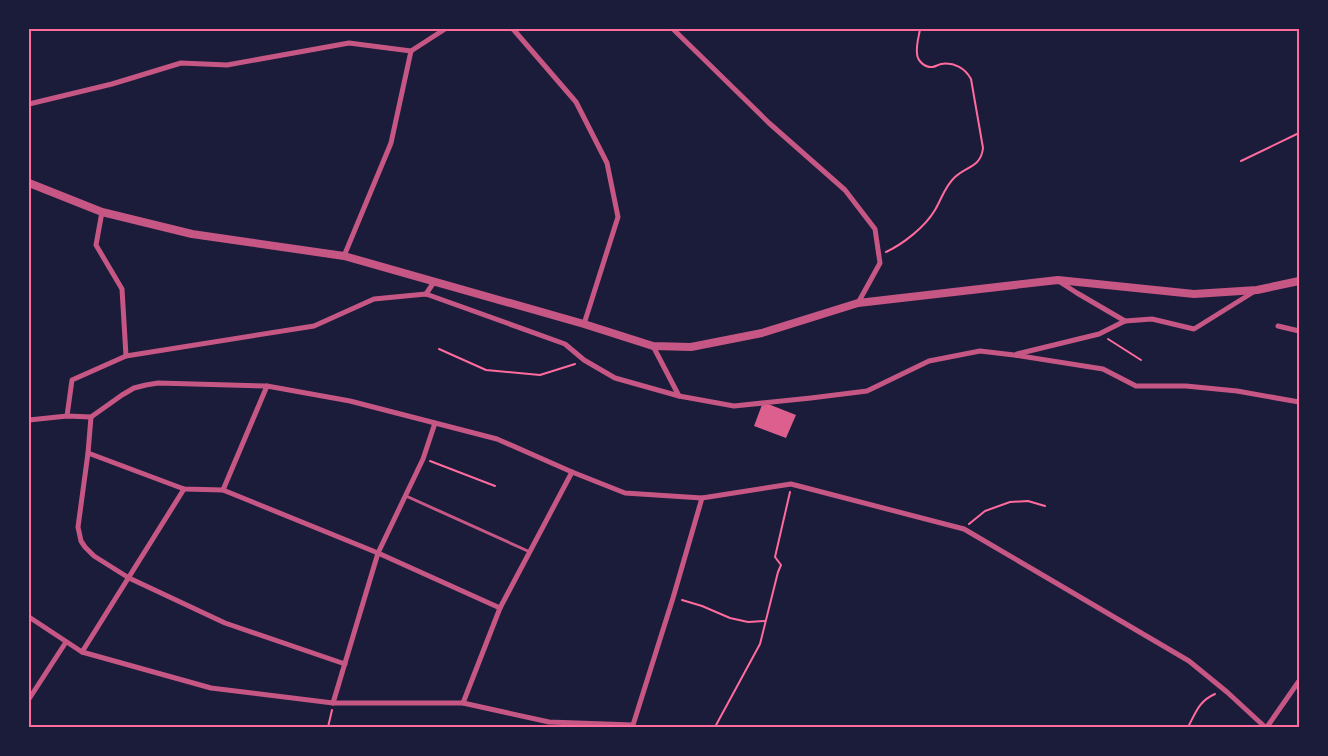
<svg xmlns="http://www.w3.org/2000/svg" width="1328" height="756" font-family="'Nunito Sans',sans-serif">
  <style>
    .building { fill: #dd5f8e }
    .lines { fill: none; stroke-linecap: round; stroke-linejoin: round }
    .path { stroke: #ff6b9d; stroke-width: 2 }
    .service { stroke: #c65784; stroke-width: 3 }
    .minor { stroke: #c65784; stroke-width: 5 }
    .tertiary { stroke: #c65784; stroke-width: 8 }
    .neatline { fill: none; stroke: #ff6b9d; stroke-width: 2 }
  </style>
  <rect width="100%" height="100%" fill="#1b1b3a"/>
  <!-- building -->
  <polygon class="building" points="763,402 796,415 786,438 754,426"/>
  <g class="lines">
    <!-- path -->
    <g class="path">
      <polyline points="1241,161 1299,133"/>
      <path d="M 886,252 C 903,244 925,227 935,210 C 942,198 945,186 955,177 C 967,166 981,167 983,148 L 971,79 C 965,68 954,62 941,64 C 938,65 936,66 933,67 C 925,68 917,61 917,53 C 916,45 919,36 920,29"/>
      <polyline points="1108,339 1141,360"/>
      <polyline points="439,349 486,370 540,375 575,364"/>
      <polyline points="430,461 495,486"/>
      <polyline points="969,524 985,511 1010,502 1028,501 1045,506"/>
      <polyline points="682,600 702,606 730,618 748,622 765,621"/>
      <polyline points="328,727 332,710"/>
      <polyline points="715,727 760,644 778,572 781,565 775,557 790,492"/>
      <path d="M 1188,727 C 1196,712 1199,701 1215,694"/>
    </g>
    <!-- service -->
    <polyline class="service" points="406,496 530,552"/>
    <!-- minor -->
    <g class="minor">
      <polyline points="513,29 576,102 607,163 618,217 584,324"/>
      <polyline points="673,29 769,123 845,190 875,229 880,263 858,303"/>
      <polyline points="29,104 112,84 181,63 227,65 349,43 411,51 445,29"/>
      <polyline points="102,212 96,245 122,289 126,356"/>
      <polyline points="344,256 391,143 411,51"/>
      <polyline points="426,294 434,282"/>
      <polyline points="1125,321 1152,319 1194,329 1255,291"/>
      <polyline points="1278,326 1299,331"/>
      <polyline points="653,346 679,396 734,406 811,398 867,391 929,361 980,351 1014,355 1103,369 1136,386 1186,386 1237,391 1299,402"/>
      <polyline points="1017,354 1099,334 1125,321 1077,293 1060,282"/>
      <polyline points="67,416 72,380 126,356 314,326 374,299 426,294 565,344 584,360 615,378 679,396"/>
      <polyline points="91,417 88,453 78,527 81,541 85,547 94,556 129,578 225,623 345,664"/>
      <polyline points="29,420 67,416 91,417 122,395 134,388 146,385 158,383 267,386 350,401 497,439 572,472 625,493 702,498 791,484 964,529 1189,661 1227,692 1265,727"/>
      <polyline points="88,453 184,489 223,490 378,553 500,608"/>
      <polyline points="223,490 267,386"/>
      <polyline points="29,617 82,652 211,688 333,703 463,703 549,722 633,725 673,598 702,498"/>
      <polyline points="82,652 184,489"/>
      <polyline points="29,699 66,642"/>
      <polyline points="333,703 378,553 423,459 435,423"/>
      <polyline points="463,703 500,608 572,472"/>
      <polyline points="1267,727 1299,681"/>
    </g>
    <!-- tertiary -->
    <polyline class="tertiary" points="29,183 102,212 192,234 344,256 584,324 653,346 691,347 762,333 858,303 1058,280 1194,294 1257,290 1299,281"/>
  </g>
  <!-- border -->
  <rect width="1328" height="756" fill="none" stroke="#1b1b3a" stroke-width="60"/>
  <rect x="30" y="30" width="1268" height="696" class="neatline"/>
</svg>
